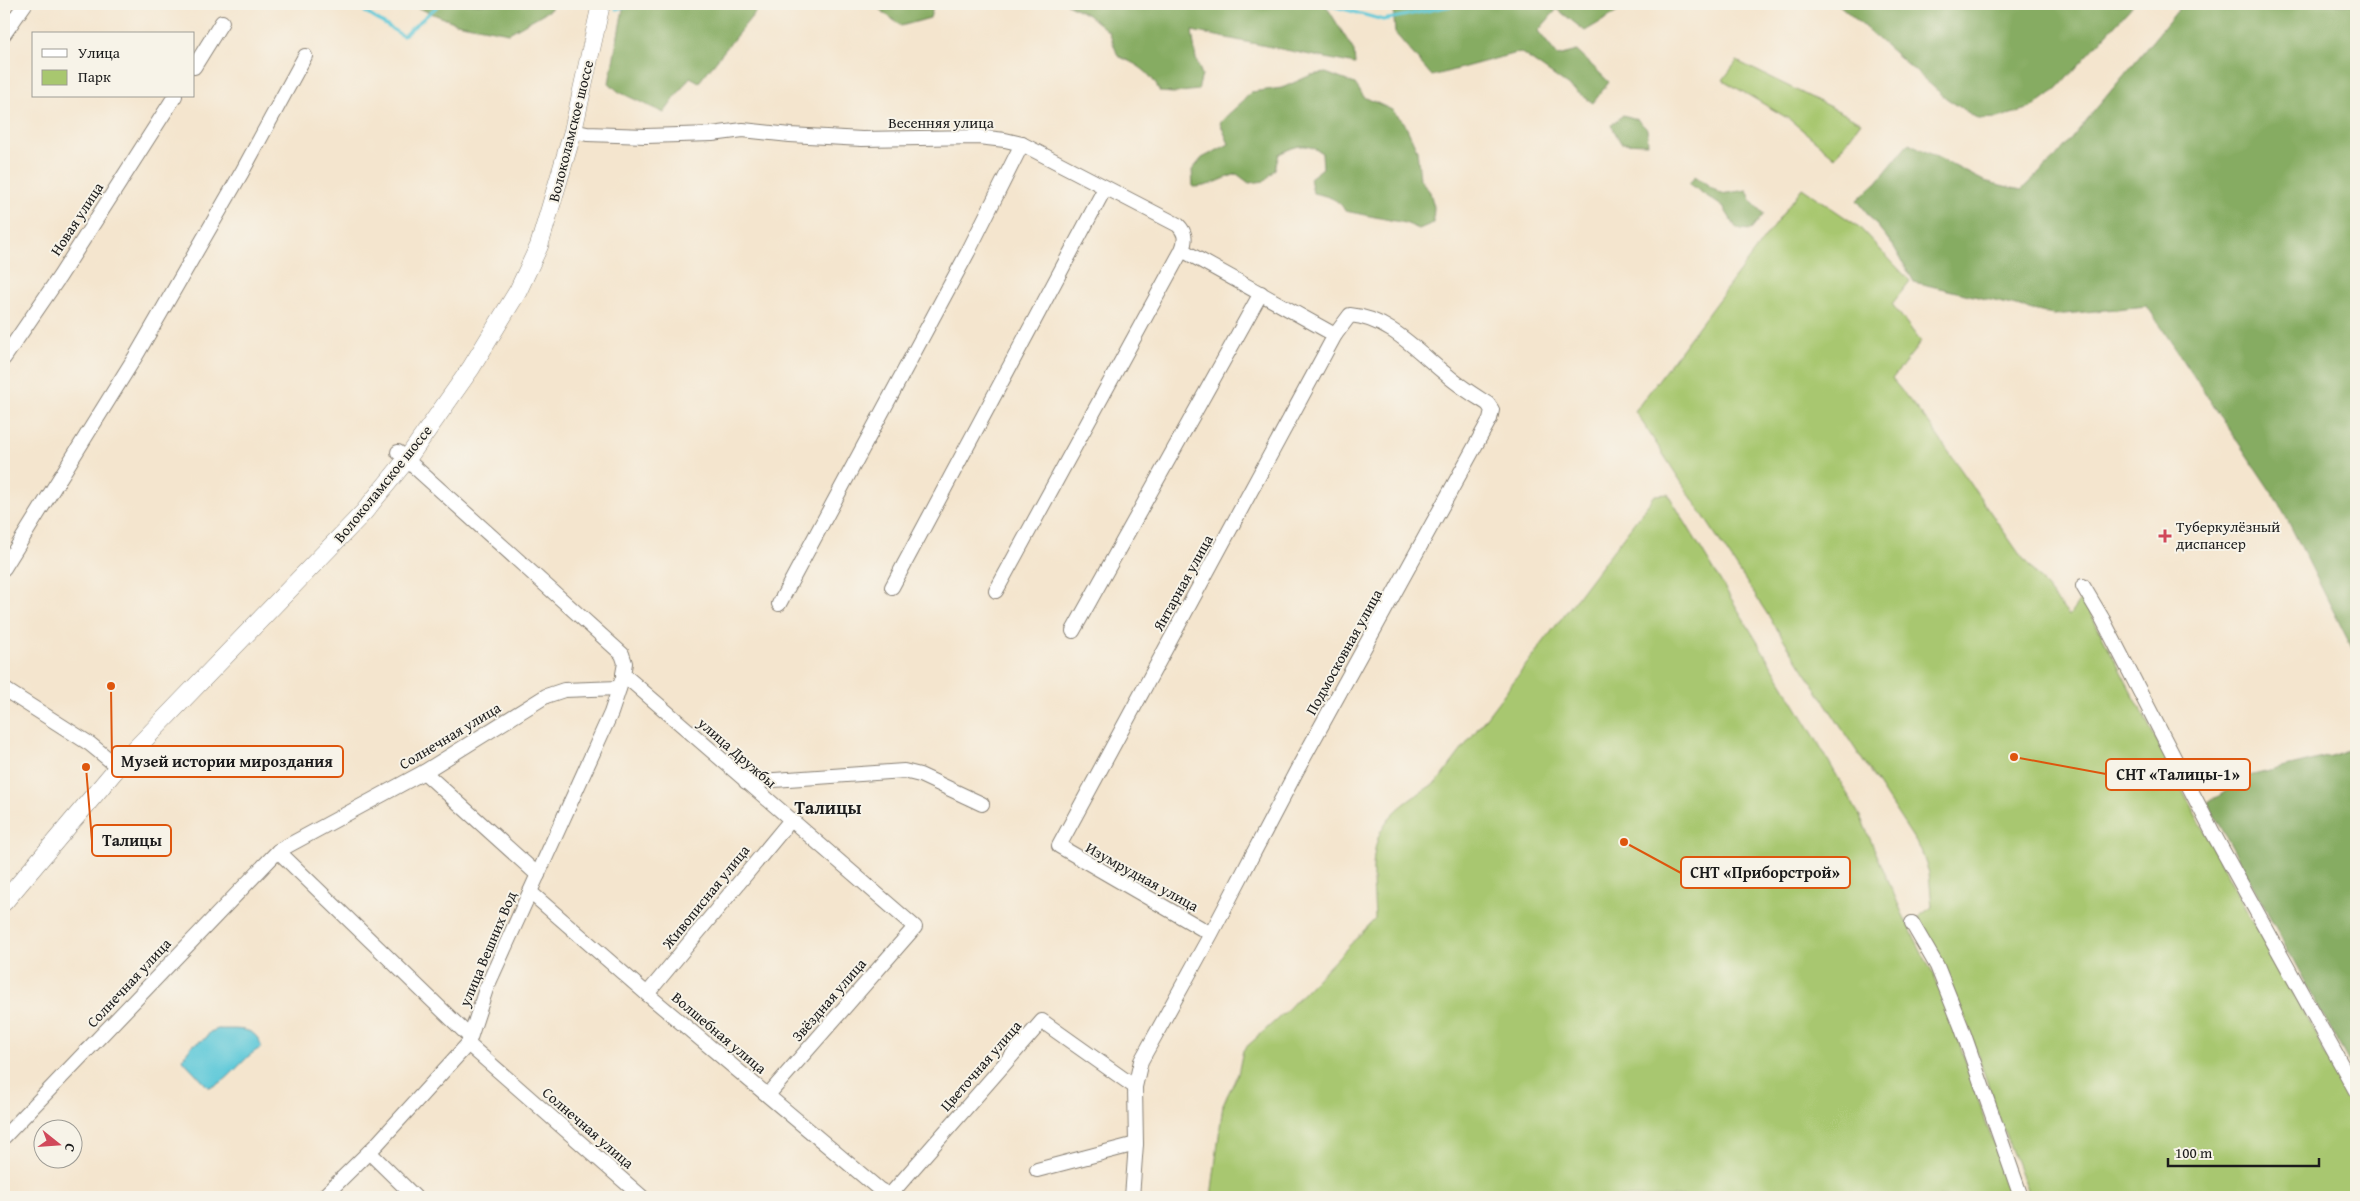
<svg xmlns="http://www.w3.org/2000/svg" width="2360" height="1201" font-family="'Gentium Book Plus',serif">
  <style>
    .green { fill: #a8c76f; stroke: #627246 }
    .forest { fill: #86ac62; stroke: #51643f }
    .water { fill: #5ec9d9; stroke: #3d727a }
    .lines { fill: none; stroke-linecap: round; stroke-linejoin: round }
    .stream { stroke: #5ec9d9; stroke-width: 3 }
    .minor-casing { stroke: #888075; stroke-width: 16 }
    .major-casing { stroke: #888075; stroke-width: 19 }
    .minor { stroke: #fff; stroke-width: 14 }
    .major { stroke: #fff; stroke-width: 18 }
    .poi-dot { fill: #d1495b; stroke: #f7f3e8; stroke-width: 2 }
    .labels { text-anchor: middle; stroke-width: 4; stroke-linejoin: round; paint-order: stroke }
    .street-label { font-size: 15px; fill: #1c1c1c; stroke: #f7f3e8 }
    .poi-label { font-size: 15px; fill: #1c1c1c; stroke: #f7f3e8; text-anchor: start }
    .quarter-label { font-size: 18px; font-weight: bold; fill: #1c1c1c; stroke: #f7f3e8 }
    .leader { fill: none; stroke: #de560d; stroke-width: 2 }
    .callout-dot { fill: #de560d; stroke: #f7f3e8; stroke-width: 2 }
    .callout { fill: #f7f3e8; stroke: #de560d; stroke-width: 2 }
    .callout-label { font-size: 16px; text-anchor: middle; font-weight: bold; fill: #1c1c1c }
  </style>
  <rect width="100%" height="100%" fill="#f7f3e8"/>
  <filter id="ink" filterUnits="userSpaceOnUse"><feTurbulence type="fractalNoise" baseFrequency=".02" numOctaves="2"/><feDisplacementMap in="SourceGraphic" scale="10" xChannelSelector="R" yChannelSelector="G"/><feConvolveMatrix kernelMatrix="1 2 1 2 8 2 1 2 1" color-interpolation-filters="sRGB"/></filter>
  <filter id="wash" filterUnits="userSpaceOnUse"><feTurbulence type="fractalNoise" baseFrequency=".0096" numOctaves="4" result="noise"/><feDisplacementMap in="SourceGraphic" scale="20" xChannelSelector="R" yChannelSelector="G"/><feGaussianBlur stdDeviation="1.12" result="paint"/><feColorMatrix in="noise" values="0 0 0 0 0 0 0 0 0 0 0 0 0 0 0 0 0 1.4 0 .05"/><feComposite in="paint" operator="in"/></filter>
  <g filter="url(#wash)">
    <rect width="100%" height="100%" fill="#f4e5ce"/>
    <!-- green -->
    <g class="green">
      <polygon points="1737,61 1861,122 1835,157 1789,119 1723,80"/>
      <polygon points="1802,188 1858,226 1910,281 1892,304 1921,342 1892,379 1930,425 2018,552 2069,616 2082,597 2229,879 2356,1108 2356,1197 2030,1197 2002,1126 1965,1017 1918,917 1932,907 1929,873 1921,850 1635,411"/>
      <path d="M 1668,494 L 1816,739 L 1861,818 L 1902,913 L 1943,994 L 1987,1125 L 2015,1197 L 1211,1197 L 1223,1104 L 1238,1074 L 1243,1050 L 1284,1013 L 1375,919 C 1374,883 1365,841 1394,813 C 1406,801 1423,791 1438,781 L 1655,495 Z"/>
    </g>
    <!-- forest -->
    <g class="forest">
      <polygon points="408,4 551,4 551,9 509,33 456,23"/>
      <polygon points="624,4 762,4 699,82 690,77 664,113 619,92 609,83"/>
      <polygon points="873,4 934,4 930,18 901,26"/>
      <path d="M 1067,4 L 1325,4 L 1354,51 L 1355,64 L 1192,31 L 1196,59 L 1202,75 L 1198,90 L 1173,93 L 1160,92 C 1150,71 1138,65 1118,56 L 1109,32 L 1088,15 Z"/>
      <polygon points="1393,4 1631,4 1585,31 1557,9 1538,31 1558,56 1577,51 1609,82 1593,103 1520,52 1432,76 1395,33"/>
      <polygon points="1838,4 2134,4 2057,89 2031,108 1998,118 1978,119 1946,98"/>
      <polygon points="2183,4 2356,4 2356,656 2280,505 2147,306 2054,315 1914,282 1894,247 1857,200 1877,182 1909,143 1984,181 2021,190 2056,157"/>
      <path d="M 1326,73 L 1355,84 L 1364,97 L 1392,110 L 1404,122 L 1417,150 L 1420,179 L 1430,192 L 1434,207 L 1433,223 L 1419,229 L 1405,223 L 1345,211 C 1339,198 1326,196 1313,193 L 1310,178 L 1323,168 L 1322,153 C 1305,142 1298,145 1279,154 L 1275,169 L 1265,181 L 1249,183 L 1237,174 C 1220,179 1211,187 1193,187 L 1192,170 L 1202,158 L 1229,144 L 1220,123 C 1230,111 1242,104 1251,92 L 1282,88 L 1311,75 Z"/>
      <polygon points="1623,115 1637,119 1647,129 1648,144 1621,143 1611,125"/>
      <polygon points="1695,176 1721,194 1747,190 1752,202 1764,214 1751,230 1737,229 1723,207 1689,184"/>
      <polygon points="2356,746 2356,1069 2353,1070 2208,803 2249,776 2335,755"/>
    </g>
    <!-- water -->
    <path class="water" d="M 218,1029 C 236,1030 258,1025 261,1048 C 242,1056 228,1086 208,1087 L 182,1059 L 192,1045 L 199,1042 L 206,1038 L 210,1032 Z"/>
    <g class="lines">
      <!-- stream -->
      <g class="stream">
        <polyline points="367,4 365,12 403,36 440,4 443,4"/>
        <polyline points="1325,4 1383,20 1461,4"/>
        <polyline points="616,9 644,4"/>
      </g>
    </g>
  </g>
  <g filter="url(#ink)">
    <g class="lines">
      <defs>
        <g id="minor">
          <polyline points="4,34 25,4"/>
          <polyline points="194,67 222,22"/>
          <path d="M 573,131 L 587,134 L 646,136 L 712,134 L 743,130 L 790,135 L 862,139 L 978,137 L 1005,140 L 1022,144 L 1178,225 C 1186,233 1186,240 1182,250 L 996,591"/>
          <polyline points="1182,250 1335,335"/>
          <polyline points="4,358 60,276 175,96"/>
          <polyline points="398,452 622,654 625,663 623,674 915,927 768,1095"/>
          <polyline points="4,568 137,354 242,172 305,56"/>
          <polyline points="2083,586 2102,618 2213,833 2356,1091"/>
          <polyline points="892,587 1105,188"/>
          <polyline points="779,604 968,252 1022,144"/>
          <polyline points="1073,631 1261,293"/>
          <polyline points="4,689 90,744 118,767"/>
          <polyline points="424,772 538,875"/>
          <polyline points="746,782 904,771 920,775 982,804"/>
          <polyline points="278,851 470,1037"/>
          <polyline points="530,892 647,994 880,1190 894,1197"/>
          <polyline points="1912,923 1937,966 1961,1026 2021,1197"/>
          <polyline points="647,994 790,821"/>
          <polyline points="468,1044 642,1197"/>
          <polyline points="4,1137 278,851 424,772 546,696 564,690 619,688"/>
          <polyline points="369,1152 415,1197"/>
          <polyline points="1037,1170 1136,1144"/>
          <polyline points="890,1195 1042,1021 1135,1087"/>
          <polyline points="323,1197 377,1144 468,1044 486,989 611,713 622,680"/>
          <path d="M 1132,1197 L 1136,1144 L 1135,1087 L 1141,1061 L 1211,934 L 1297,770 L 1490,419 L 1492,410 L 1488,404 C 1474,395 1459,386 1447,375 C 1418,352 1389,318 1350,315 L 1335,335 L 1059,846 L 1211,934"/>
        </g>
        <polyline id="major" points="4,902 118,767 364,512 407,459 471,368 518,291 539,246 573,131 601,4"/>
      </defs>
      <!-- minor casing -->
      <use href="#minor" class="minor-casing"/>
      <!-- major casing -->
      <use href="#major" class="major-casing"/>
      <!-- minor -->
      <use href="#minor" class="minor"/>
      <!-- major -->
      <use href="#major" class="major"/>
    </g>
  </g>
  <!-- markers -->
  <path class="poi-dot" d="M2162.5 528.5h5v5h5v5h-5v5h-5v-5h-5v-5h5z"/>
  <g class="labels">
    <!-- street labels -->
    <g class="street-label">
      <text x="941" y="128">Весенняя улица</text>
      <text transform="translate(571 131) rotate(-76)" y="5">Волоколамское шоссе</text>
      <text transform="translate(77 219) rotate(-57)" y="5">Новая улица</text>
      <text transform="translate(383 484) rotate(-51)" y="5">Волоколамское шоссе</text>
      <text transform="translate(1183 583) rotate(-61)" y="5">Янтарная улица</text>
      <text transform="translate(1344 652) rotate(-61)" y="5">Подмосковная улица</text>
      <text transform="translate(450 736) rotate(-31)" y="5">Солнечная улица</text>
      <text transform="translate(737 753) rotate(41)" y="5">улица Дружбы</text>
      <text transform="translate(1142 877) rotate(29)" y="5">Изумрудная улица</text>
      <text transform="translate(706 897) rotate(-51)" y="5">Живописная улица</text>
      <text transform="translate(488 949) rotate(-67)" y="5">улица Вешних Вод</text>
      <text transform="translate(129 983) rotate(-47)" y="5">Солнечная улица</text>
      <text transform="translate(829 1000) rotate(-49)" y="5">Звёздная улица</text>
      <text transform="translate(719 1033) rotate(40)" y="5">Волшебная улица</text>
      <text transform="translate(981 1066) rotate(-49)" y="5">Цветочная улица</text>
      <text transform="translate(588 1128) rotate(41)" y="5">Солнечная улица</text>
    </g>
    <!-- poi labels -->
    <g class="poi-label">
      <text x="2176" y="532">Туберкулёзный<tspan x="2176" dy="17">диспансер</tspan></text>
    </g>
    <!-- quarter labels -->
    <g class="quarter-label">
      <text x="828" y="814">Талицы</text>
    </g>
  </g>
  <!-- callouts -->
  <path class="leader" d="M111 686L112 761M2014 757L2106 774M86 767L92 841M1624 842L1681 873"/>
  <g class="callout-dot">
    <circle cx="111" cy="686" r="5"/>
    <circle cx="2014" cy="757" r="5"/>
    <circle cx="86" cy="767" r="5"/>
    <circle cx="1624" cy="842" r="5"/>
  </g>
  <g class="callout">
    <rect x="112" y="746" width="231" height="31" rx="5"/>
    <rect x="2106" y="759" width="144" height="31" rx="5"/>
    <rect x="92" y="825" width="79" height="31" rx="5"/>
    <rect x="1681" y="857" width="169" height="31" rx="5"/>
  </g>
  <g class="callout-label">
    <text x="227" y="767">Музей истории мироздания</text>
    <text x="2178" y="780">СНТ «Талицы-1»</text>
    <text x="132" y="846">Талицы</text>
    <text x="1765" y="878">СНТ «Приборстрой»</text>
  </g>
  <!-- margin -->
  <rect width="2360" height="1201" fill="none" stroke="#f7f3e8" stroke-width="20"/>
  <!-- legend -->
  <rect x="32" y="32" width="162" height="65" fill="#f7f3e8" stroke="#9f9d96"/>
  <rect x="42" y="49" width="25" height="8" fill="#ffffff" stroke="#9f9d96"/>
  <text x="78" y="58" font-size="15" fill="#1c1c1c">Улица</text>
  <rect x="42" y="70" width="25" height="15" fill="#a8c76f" stroke="#9f9d96"/>
  <text x="78" y="82" font-size="15" fill="#1c1c1c">Парк</text>
  <!-- north arrow -->
  <g transform="translate(58 1144) rotate(107)"><circle r="24" fill="#f7f3e8" stroke="#9f9d96"/>
  <path d="M0-4L9 19L0 12L-9 19Z" fill="#d1495b"/>
  <text y="-8" font-size="14" font-weight="bold" text-anchor="middle" fill="#1c1c1c">С</text>
  </g>
  <!-- scale -->
  <path d="M2168 1158v8h151v-8" fill="none" stroke="#1c1c1c" stroke-width="2.5"/>
  <text x="2175" y="1158" font-size="15" fill="#1c1c1c" stroke="#f7f3e8" stroke-width="4" paint-order="stroke">100 m</text>
</svg>
